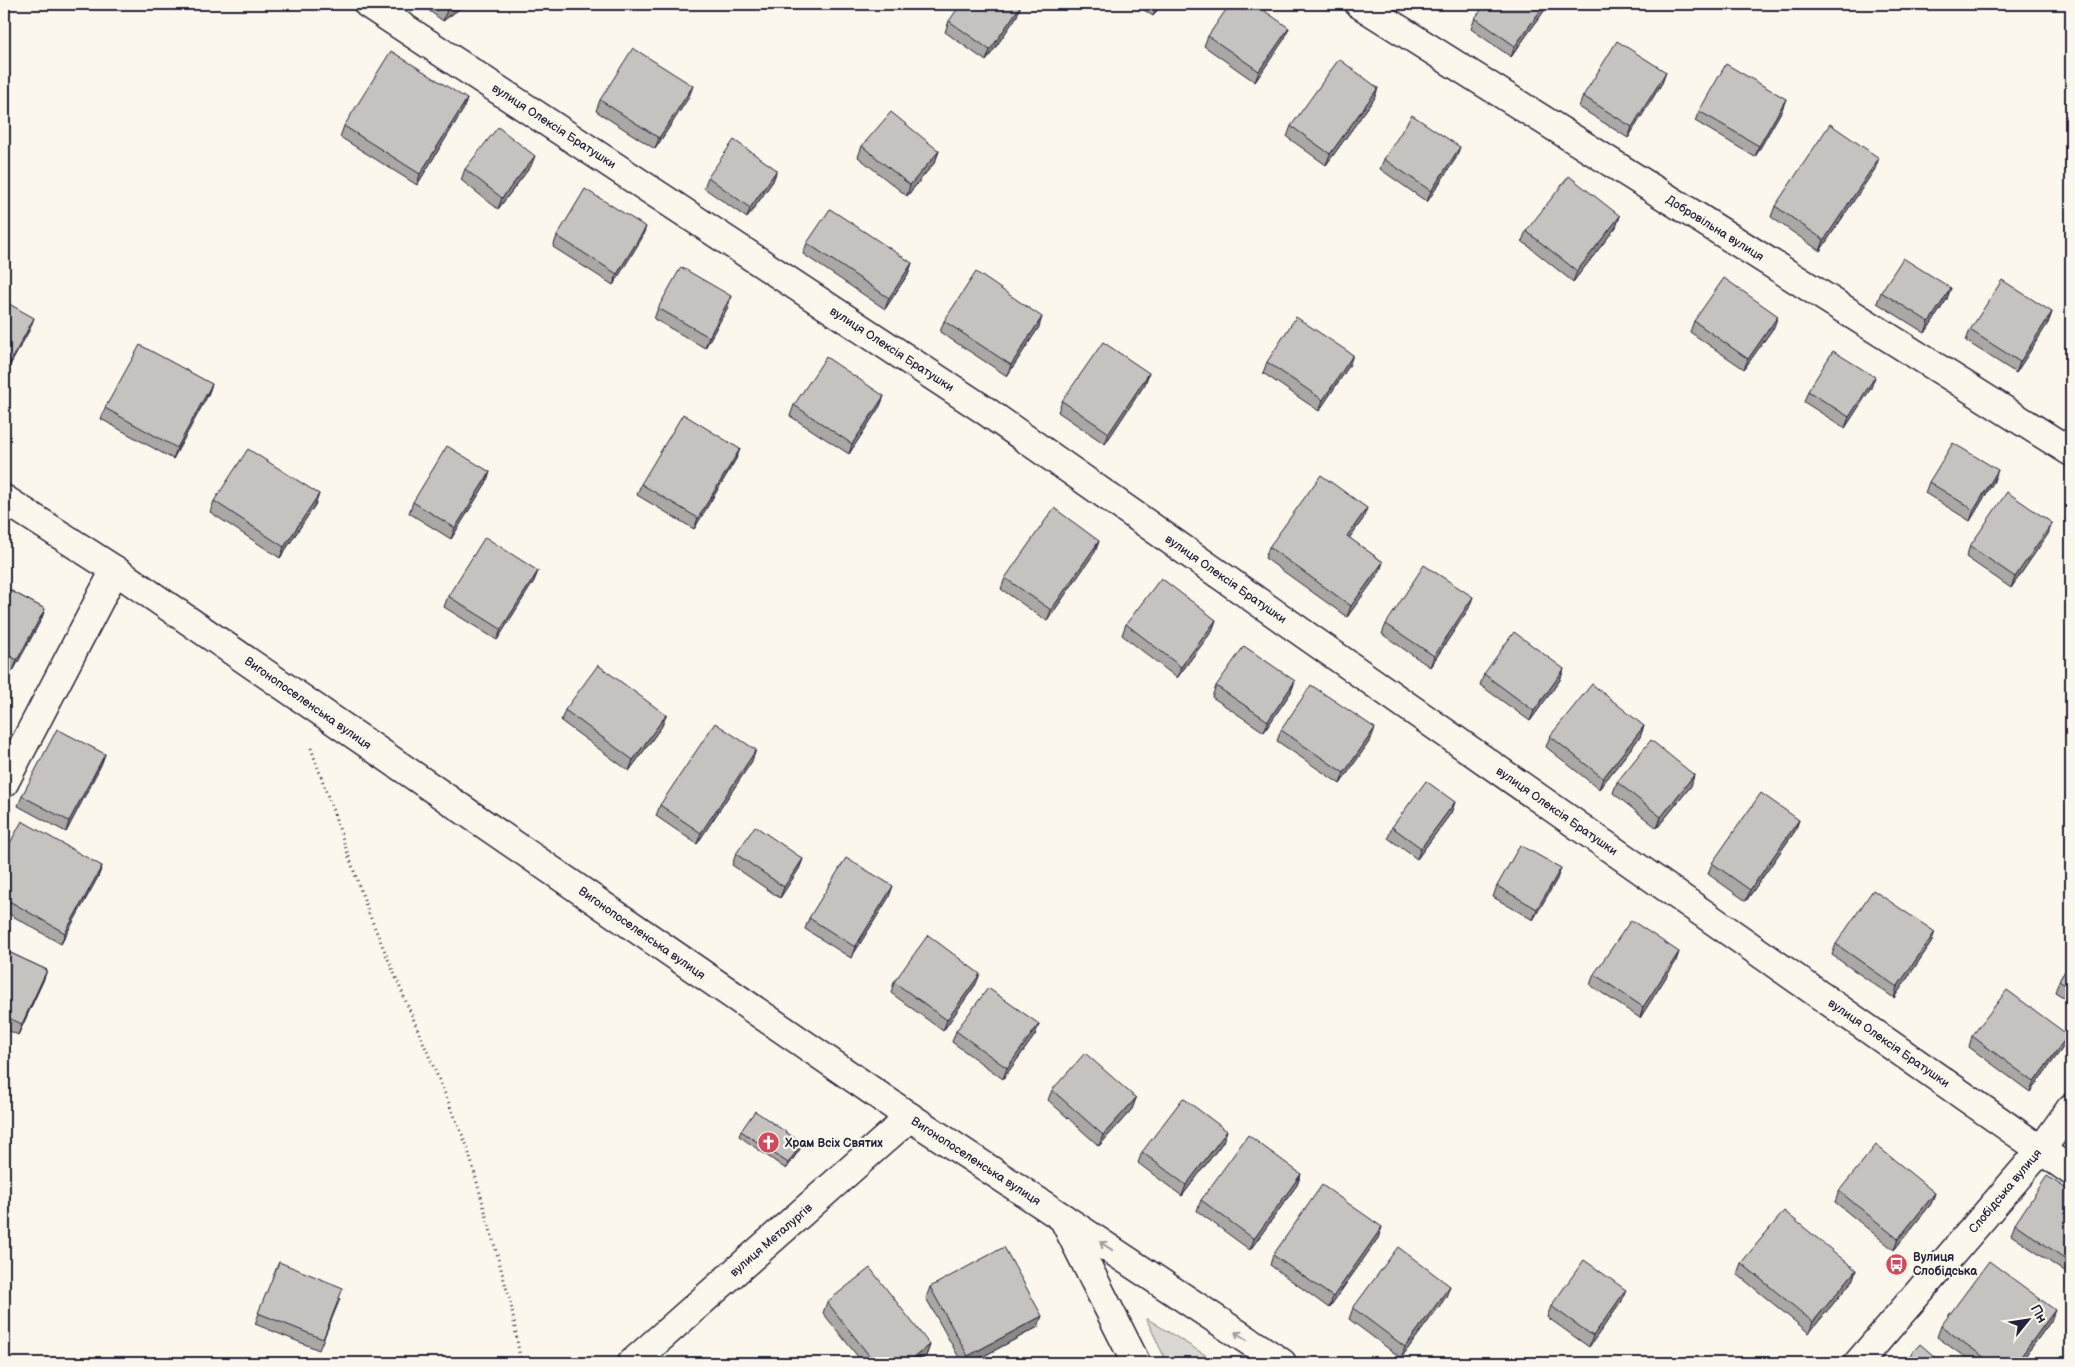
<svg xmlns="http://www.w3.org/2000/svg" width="2075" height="1367" font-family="'Balsamiq Sans',sans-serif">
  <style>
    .green { fill: #dbd8d3; stroke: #7e7d87 }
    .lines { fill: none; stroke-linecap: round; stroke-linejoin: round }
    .street-casing { stroke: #22223b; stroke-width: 31 }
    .secondary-casing { stroke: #22223b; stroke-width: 31 }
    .path { stroke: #22223b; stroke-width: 3; stroke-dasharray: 1 4; stroke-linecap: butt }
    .street { stroke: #fbf7ec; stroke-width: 28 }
    .secondary { stroke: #fbf7ec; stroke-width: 28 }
    .wall { fill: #aaa7a5; stroke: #22223b }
    .shaded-wall { fill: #8b8886; stroke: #22223b }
    .building { fill: #c6c2c0; stroke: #22223b }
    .oneway { stroke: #99979c }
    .labels { text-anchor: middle; stroke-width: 4.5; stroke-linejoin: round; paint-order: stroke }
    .street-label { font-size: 12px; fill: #22223b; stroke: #fbf7ec }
    .poi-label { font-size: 12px; font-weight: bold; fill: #22223b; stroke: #fbf7ec; text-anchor: start }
  </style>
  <rect width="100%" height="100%" fill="#fbf7ec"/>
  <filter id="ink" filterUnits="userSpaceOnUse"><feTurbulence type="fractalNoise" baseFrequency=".02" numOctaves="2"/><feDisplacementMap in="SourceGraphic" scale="10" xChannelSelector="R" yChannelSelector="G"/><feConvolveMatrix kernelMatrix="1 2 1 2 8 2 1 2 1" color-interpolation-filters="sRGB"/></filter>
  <g filter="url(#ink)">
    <!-- green -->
    <polygon class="green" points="1146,1318 1218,1363 1167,1363"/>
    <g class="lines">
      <defs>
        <g id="street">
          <polyline points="368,4 983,409 2071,1171"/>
          <polyline points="1359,4 2071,452"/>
          <polyline points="4,783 115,570"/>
          <polyline points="1063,1218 1282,1363"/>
          <polyline points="632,1363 910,1117"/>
          <polyline points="1858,1363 2041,1150 2071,1108"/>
        </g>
        <polyline id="secondary" points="4,499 115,570 910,1117 1063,1218 1136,1363"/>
      </defs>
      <!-- street casing -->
      <use href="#street" class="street-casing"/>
      <!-- secondary casing -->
      <use href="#secondary" class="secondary-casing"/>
      <!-- path -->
      <polyline class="path" points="311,748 369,914 467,1146 511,1305 521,1363"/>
      <!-- street -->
      <use href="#street" class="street"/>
      <!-- secondary -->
      <use href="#secondary" class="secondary"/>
    </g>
    <!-- wall -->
    <g class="wall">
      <polygon points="424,4 466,4 443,21 423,6"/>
      <polygon points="1135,4 1161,4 1153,16"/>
      <polygon points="1427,4 1441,4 1437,10"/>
      <polygon points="1544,11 1511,57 1471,29 1475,18"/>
      <polygon points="1017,16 986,61 945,32 949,21"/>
      <polygon points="1208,36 1285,38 1255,82 1204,46"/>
      <polygon points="1666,72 1662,83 1628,138 1579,107 1583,96"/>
      <polygon points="1378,88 1374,99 1326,165 1287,137 1291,126"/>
      <polygon points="689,97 655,149 596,111 600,100"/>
      <polygon points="467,99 463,110 417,185 340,137 344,126"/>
      <polygon points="1782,110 1755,157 1695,121 1699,111"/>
      <polygon points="862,146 939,151 935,162 907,196 858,157"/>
      <polygon points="1456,158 1427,202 1380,169 1384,159"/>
      <polygon points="531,166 498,209 461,180 465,169"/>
      <polygon points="1875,169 1820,251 1771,217 1775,206"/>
      <polygon points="777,170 773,181 747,218 704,188 708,177"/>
      <polygon points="1620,216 1616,227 1573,282 1522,241 1526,231"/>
      <polygon points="557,236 642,238 613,285 553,247"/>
      <polygon points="807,243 912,263 908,274 885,309 803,254"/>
      <polygon points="1881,292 1947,299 1925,333 1877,303"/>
      <polygon points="4,301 30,329 4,376"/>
      <polygon points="728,307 705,348 654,319 658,308"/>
      <polygon points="2052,312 2048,323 2016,373 1966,341 1970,330"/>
      <polygon points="944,321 1039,327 1007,376 940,332"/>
      <polygon points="1694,321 1774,327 1744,369 1690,332"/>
      <polygon points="1267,362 1349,366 1319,411 1263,373"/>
      <polygon points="1149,373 1145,384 1105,444 1058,412 1062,401"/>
      <polygon points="212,384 208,395 173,459 101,419 105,408"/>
      <polygon points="1871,388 1845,428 1804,402 1808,391"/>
      <polygon points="884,396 880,406 849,454 790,416 794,405"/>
      <polygon points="740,449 736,459 694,529 637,495 641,484"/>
      <polygon points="490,472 486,483 451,539 409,513 413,502"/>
      <polygon points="1994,481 1970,521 1925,493 1929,482"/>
      <polygon points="319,494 315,505 280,558 210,512 214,501"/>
      <polygon points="1363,519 1349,538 1383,562 1379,573 1347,617 1265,558 1269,547"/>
      <polygon points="2052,523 2048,534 2011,588 1966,557 1970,546"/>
      <polygon points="1099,541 1095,552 1047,621 1001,589 1005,578"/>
      <polygon points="538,571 534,581 497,640 444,607 448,596"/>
      <polygon points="4,587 45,609 41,620 13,671 4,665"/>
      <polygon points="1469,608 1430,667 1382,634 1386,624"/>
      <polygon points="1216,620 1212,631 1177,678 1122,635 1126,624"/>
      <polygon points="1564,669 1560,680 1530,721 1480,685 1484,674"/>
      <polygon points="1295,681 1291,692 1264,732 1212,697 1216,686"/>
      <polygon points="565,710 666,715 662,726 629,771 561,721"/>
      <polygon points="1644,726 1640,737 1599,789 1546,747 1550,736"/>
      <polygon points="1281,730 1371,739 1340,784 1277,741"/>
      <polygon points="105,754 101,765 66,832 18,806 22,796"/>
      <polygon points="752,761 697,844 656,816 660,805"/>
      <polygon points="1694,775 1691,786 1657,828 1613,793 1617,782"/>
      <polygon points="1455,802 1451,813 1417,859 1388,838 1392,827"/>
      <polygon points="1799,820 1795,831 1746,901 1708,874 1712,863"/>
      <polygon points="4,854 102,866 98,877 61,944 4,911"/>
      <polygon points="736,854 803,859 799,869 780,898 732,865"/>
      <polygon points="1557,879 1533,920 1493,897 1497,886"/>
      <polygon points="889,897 851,958 805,929 809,918"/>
      <polygon points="1931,943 1894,998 1832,955 1836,944"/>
      <polygon points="4,950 47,970 43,981 18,1035 4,1028"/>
      <polygon points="1679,952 1675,963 1640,1018 1590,985 1594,974"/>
      <polygon points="2071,961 2071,1002 2055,992 2059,981"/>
      <polygon points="894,982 976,984 943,1031 891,993"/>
      <polygon points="1039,1024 1035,1035 1003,1079 952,1042 956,1031"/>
      <polygon points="1972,1036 2064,1046 2030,1092 1969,1047"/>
      <polygon points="1052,1090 1136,1098 1132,1109 1099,1146 1048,1100"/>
      <polygon points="741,1131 802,1143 800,1149 786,1169 739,1136"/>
      <polygon points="1223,1142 1182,1196 1138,1163 1142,1152"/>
      <polygon points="1301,1174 1297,1185 1250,1250 1197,1211 1201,1200"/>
      <polygon points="1839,1191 1935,1193 1931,1204 1894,1250 1835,1202"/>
      <polygon points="2071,1192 2071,1266 2066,1273 2011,1235 2015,1224"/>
      <polygon points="1382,1227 1378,1238 1329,1308 1270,1265 1273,1255"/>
      <polygon points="279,1262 340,1299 319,1350 255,1324"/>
      <polygon points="1741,1263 1856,1270 1852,1281 1809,1333 1737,1274"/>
      <polygon points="930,1287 1038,1327 971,1363 962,1363 926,1298"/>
      <polygon points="1446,1297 1401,1358 1349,1319 1353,1308"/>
      <polygon points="1622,1301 1589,1347 1547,1317 1551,1306"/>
      <polygon points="827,1302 930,1345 926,1356 916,1363 863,1363 823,1313"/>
      <polygon points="2051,1321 2020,1363 1973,1363 1937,1337 1941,1326"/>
    </g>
    <!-- shaded-wall -->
    <g class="shaded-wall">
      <polygon points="455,4 466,4 443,21 447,10"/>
      <polygon points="1158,4 1161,4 1153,16"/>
      <polygon points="1545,4 1546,4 1544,11 1511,57 1515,46"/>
      <polygon points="1021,5 1017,16 986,61 990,50"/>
      <polygon points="1289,28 1285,38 1255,82 1259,71"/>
      <polygon points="1666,72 1662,83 1628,138 1632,127"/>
      <polygon points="693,86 689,97 655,149 659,138"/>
      <polygon points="1378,88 1374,99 1326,165 1330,154"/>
      <polygon points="467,99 463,110 417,185 420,174"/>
      <polygon points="1786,99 1782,110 1755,157 1759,146"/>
      <polygon points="1460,147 1456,158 1427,202 1431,191"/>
      <polygon points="939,151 935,162 907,196 910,185"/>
      <polygon points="535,156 531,166 498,209 502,198"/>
      <polygon points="1879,158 1875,169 1820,251 1824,240"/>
      <polygon points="777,170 773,181 747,218 750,208"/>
      <polygon points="1620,216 1616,227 1573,282 1577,271"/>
      <polygon points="646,227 642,238 613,285 617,274"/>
      <polygon points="912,263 908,274 885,309 889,298"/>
      <polygon points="1951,288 1947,299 1925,333 1929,322"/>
      <polygon points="731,296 728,307 705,348 709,337"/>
      <polygon points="2052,312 2048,323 2016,373 2020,362"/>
      <polygon points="1778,316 1774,327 1744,369 1748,359"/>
      <polygon points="1042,317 1039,327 1007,376 1011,365"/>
      <polygon points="34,318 30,329 4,376 8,366"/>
      <polygon points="1353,355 1349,366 1319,411 1323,400"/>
      <polygon points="1149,373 1145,384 1105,444 1109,433"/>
      <polygon points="1875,377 1871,388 1845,428 1849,417"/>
      <polygon points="212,384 208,395 173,459 177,448"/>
      <polygon points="884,396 880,406 849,454 852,444"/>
      <polygon points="740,449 736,459 694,529 698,518"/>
      <polygon points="1998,470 1994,481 1970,521 1974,510"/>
      <polygon points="490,472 486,483 451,539 455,528"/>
      <polygon points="319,494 315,505 280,558 284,547"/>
      <polygon points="1367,508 1363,519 1343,547 1347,536"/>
      <polygon points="2052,523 2048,534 2011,588 2015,577"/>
      <polygon points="1099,541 1095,552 1047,621 1051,610"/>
      <polygon points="1383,562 1379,573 1347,617 1351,606"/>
      <polygon points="538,571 534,581 497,640 501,629"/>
      <polygon points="1473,597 1469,608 1430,667 1434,656"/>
      <polygon points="45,609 41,620 13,671 17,660"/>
      <polygon points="1216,620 1212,631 1177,678 1181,667"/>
      <polygon points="1564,669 1560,680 1530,721 1534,711"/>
      <polygon points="1295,681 1291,692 1264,732 1268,721"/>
      <polygon points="666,715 662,726 629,771 633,760"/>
      <polygon points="1644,726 1640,737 1599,789 1603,778"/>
      <polygon points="1375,728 1371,739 1340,784 1344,773"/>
      <polygon points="756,750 752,761 697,844 701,833"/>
      <polygon points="105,754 101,765 66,832 69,821"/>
      <polygon points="1694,775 1691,786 1657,828 1661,817"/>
      <polygon points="1455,802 1451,813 1417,859 1421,848"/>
      <polygon points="1799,820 1795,831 1746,901 1750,890"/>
      <polygon points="803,859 799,869 780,898 784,887"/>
      <polygon points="102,866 98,877 61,944 65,933"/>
      <polygon points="1561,868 1557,879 1533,920 1537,909"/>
      <polygon points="893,886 889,897 851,958 855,947"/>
      <polygon points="1935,932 1931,943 1894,998 1897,987"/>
      <polygon points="1679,952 1675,963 1640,1018 1643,1007"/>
      <polygon points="47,970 43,981 18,1035 22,1024"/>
      <polygon points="980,974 976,984 943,1031 947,1020"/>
      <polygon points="1039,1024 1035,1035 1003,1079 1007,1068"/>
      <polygon points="2068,1035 2064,1046 2030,1092 2034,1082"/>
      <polygon points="1136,1098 1132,1109 1099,1146 1103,1135"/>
      <polygon points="1227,1131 1223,1142 1182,1196 1186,1185"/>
      <polygon points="802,1143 800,1149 786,1169 788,1163"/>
      <polygon points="1301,1174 1297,1185 1250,1250 1254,1239"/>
      <polygon points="1935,1193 1931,1204 1894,1250 1898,1239"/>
      <polygon points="1382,1227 1378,1238 1329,1308 1333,1297"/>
      <polygon points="2071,1261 2071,1266 2066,1273 2070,1262"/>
      <polygon points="1856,1270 1852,1281 1809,1333 1813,1322"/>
      <polygon points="1450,1286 1446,1297 1401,1358 1405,1347"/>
      <polygon points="1626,1290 1622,1301 1589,1347 1593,1336"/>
      <polygon points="2055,1310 2051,1321 2020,1363 2016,1363"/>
      <polygon points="1042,1316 1038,1327 971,1363 965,1363 968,1356"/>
      <polygon points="930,1345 926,1356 916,1363 906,1363"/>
    </g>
    <!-- building -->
    <g class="building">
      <polygon points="439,4 455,4 447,10"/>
      <polygon points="961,4 1019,4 1021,5 990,50 949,21"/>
      <polygon points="1230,4 1255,4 1289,28 1259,71 1208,36"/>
      <polygon points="1486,4 1545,4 1515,46 1475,18"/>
      <polygon points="1617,41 1666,72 1632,127 1583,96"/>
      <polygon points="633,48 693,86 659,138 600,100"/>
      <polygon points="391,51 467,99 420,174 344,126"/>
      <polygon points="1339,59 1378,88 1330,154 1291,126"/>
      <polygon points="1726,64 1786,99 1759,146 1699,111"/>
      <polygon points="891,112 939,151 910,185 862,146"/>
      <polygon points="1412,115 1460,147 1431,191 1384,159"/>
      <polygon points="1830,124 1879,158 1824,240 1775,206"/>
      <polygon points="498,127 535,156 502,198 465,169"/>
      <polygon points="734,140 777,170 750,208 708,177"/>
      <polygon points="1569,176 1620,216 1577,271 1526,231"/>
      <polygon points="585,189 646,227 617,274 557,236"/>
      <polygon points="830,209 912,263 889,298 807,243"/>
      <polygon points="1903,258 1951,288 1929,322 1881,292"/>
      <polygon points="681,267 731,296 709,337 658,308"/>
      <polygon points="976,272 1042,317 1011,365 944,321"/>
      <polygon points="1724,278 1778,316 1748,359 1694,321"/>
      <polygon points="2002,280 2052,312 2020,362 1970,330"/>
      <polygon points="4,301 34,318 8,366 4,364"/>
      <polygon points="1296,317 1353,355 1323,400 1267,362"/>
      <polygon points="1103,342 1149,373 1109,433 1062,401"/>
      <polygon points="140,345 212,384 177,448 105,408"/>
      <polygon points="1833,351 1875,377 1849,417 1808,391"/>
      <polygon points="826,357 884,396 852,444 794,405"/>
      <polygon points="683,414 740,449 698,518 641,484"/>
      <polygon points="1953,443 1998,470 1974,510 1929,482"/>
      <polygon points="447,446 490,472 455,528 413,502"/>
      <polygon points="248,449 319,494 284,547 214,501"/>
      <polygon points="1321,475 1367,508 1347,536 1383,562 1351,606 1269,547"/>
      <polygon points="2007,492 2052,523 2015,577 1970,546"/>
      <polygon points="1054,508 1099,541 1051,610 1005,578"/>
      <polygon points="485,537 538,571 501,629 448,596"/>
      <polygon points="1424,565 1473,597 1434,656 1386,624"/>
      <polygon points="1161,578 1216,620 1181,667 1126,624"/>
      <polygon points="4,587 45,609 17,660 4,652"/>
      <polygon points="1514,632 1564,669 1534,711 1484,674"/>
      <polygon points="1244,646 1295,681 1268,721 1216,686"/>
      <polygon points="598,665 666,715 633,760 565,710"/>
      <polygon points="1592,684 1644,726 1603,778 1550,736"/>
      <polygon points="1311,685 1375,728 1344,773 1281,730"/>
      <polygon points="715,723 756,750 701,833 660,805"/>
      <polygon points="57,729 105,754 69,821 22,796"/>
      <polygon points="1651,740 1694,775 1661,817 1617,782"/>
      <polygon points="1426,781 1455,802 1421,848 1392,827"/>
      <polygon points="1761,793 1799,820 1750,890 1712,863"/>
      <polygon points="22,821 102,866 65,933 4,898 4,854"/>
      <polygon points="755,826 803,859 784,887 736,854"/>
      <polygon points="1520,845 1561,868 1537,909 1497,886"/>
      <polygon points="846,858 893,886 855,947 809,918"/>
      <polygon points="1873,890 1935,932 1897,987 1836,944"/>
      <polygon points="1631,920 1679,952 1643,1007 1594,974"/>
      <polygon points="928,935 980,974 947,1020 894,982"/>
      <polygon points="4,950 47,970 22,1024 4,1016"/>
      <polygon points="2071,961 2071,989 2059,981"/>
      <polygon points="988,988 1039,1024 1007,1068 956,1031"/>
      <polygon points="2007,990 2068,1035 2034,1082 1972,1036"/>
      <polygon points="1085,1053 1136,1098 1103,1135 1052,1090"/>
      <polygon points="1183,1098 1227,1131 1186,1185 1142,1152"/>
      <polygon points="755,1111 802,1143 788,1163 741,1131"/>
      <polygon points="1248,1135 1301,1174 1254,1239 1201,1200"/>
      <polygon points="1876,1145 1935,1193 1898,1239 1839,1191"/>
      <polygon points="2047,1176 2071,1192 2071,1261 2070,1262 2015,1224"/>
      <polygon points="1322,1185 1382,1227 1333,1297 1273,1255"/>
      <polygon points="1784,1211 1856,1270 1813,1322 1741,1263"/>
      <polygon points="1004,1247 1042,1316 968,1356 930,1287"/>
      <polygon points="1398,1247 1450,1286 1405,1347 1353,1308"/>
      <polygon points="1584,1260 1626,1290 1593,1336 1551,1306"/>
      <polygon points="1989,1261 2055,1310 2016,1363 1992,1363 1941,1326"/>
      <polygon points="279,1262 343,1288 323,1339 258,1313"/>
      <polygon points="870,1268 930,1345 906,1363 875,1363 827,1302"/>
      <polygon points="1920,1344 1942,1363 1903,1363"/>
    </g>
    <!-- one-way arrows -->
    <defs><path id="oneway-shaft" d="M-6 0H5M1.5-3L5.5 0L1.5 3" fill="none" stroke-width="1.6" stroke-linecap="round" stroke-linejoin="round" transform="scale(1.25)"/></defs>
    <g class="oneway">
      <use href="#oneway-shaft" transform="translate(1106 1246) rotate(-146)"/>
      <use href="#oneway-shaft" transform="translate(1241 1336) rotate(-146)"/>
    </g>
  </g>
  <!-- icons -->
  <defs>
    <symbol id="church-disc" viewBox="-11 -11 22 22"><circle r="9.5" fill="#d1495b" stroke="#fbf7ec"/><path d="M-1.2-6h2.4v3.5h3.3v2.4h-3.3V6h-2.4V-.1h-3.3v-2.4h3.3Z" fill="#fff"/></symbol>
    <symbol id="bus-disc" viewBox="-11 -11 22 22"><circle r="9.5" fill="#d1495b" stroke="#fbf7ec"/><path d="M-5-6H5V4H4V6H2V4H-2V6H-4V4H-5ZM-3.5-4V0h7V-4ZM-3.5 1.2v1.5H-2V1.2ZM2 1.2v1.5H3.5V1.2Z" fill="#fff"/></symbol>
  </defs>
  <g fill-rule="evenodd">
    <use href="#church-disc" x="756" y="1130" width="25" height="25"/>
    <use href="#bus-disc" x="1884" y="1252" width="25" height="25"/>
  </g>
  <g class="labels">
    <!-- street labels -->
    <g class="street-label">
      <text transform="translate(554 126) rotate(33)" y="4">вулиця Олексія Братушки</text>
      <text transform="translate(1715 228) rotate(32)" y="4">Добровільна вулиця</text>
      <text transform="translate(892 349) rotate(33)" y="4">вулиця Олексія Братушки</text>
      <text transform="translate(1226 579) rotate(35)" y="4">вулиця Олексія Братушки</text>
      <text transform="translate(308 703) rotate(35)" y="4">Вигонопоселенська вулиця</text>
      <text transform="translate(1557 811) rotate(35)" y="4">вулиця Олексія Братушки</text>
      <text transform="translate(642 933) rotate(35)" y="4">Вигонопоселенська вулиця</text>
      <text transform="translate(1889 1043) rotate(35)" y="4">вулиця Олексія Братушки</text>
      <text transform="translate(976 1161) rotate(33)" y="4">Вигонопоселенська вулиця</text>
      <text transform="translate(2005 1191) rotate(-50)" y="4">Слобідська вулиця</text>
      <text transform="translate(771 1240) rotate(-41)" y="4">вулиця Металургів</text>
    </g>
    <!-- poi labels -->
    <g class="poi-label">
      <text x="785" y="1147">Храм Всіх Святих</text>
      <text x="1913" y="1261">Вулиця<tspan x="1913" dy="14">Слобідська</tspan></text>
    </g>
  </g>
  <!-- margin -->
  <rect width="2075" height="1367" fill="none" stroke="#fbf7ec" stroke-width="20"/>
  <rect x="10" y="10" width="2055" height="1347" fill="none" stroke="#22223b" stroke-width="2" filter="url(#ink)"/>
  <!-- north arrow -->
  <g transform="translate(2028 1320) rotate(60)" stroke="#fbf7ec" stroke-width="4" paint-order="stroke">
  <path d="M0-4L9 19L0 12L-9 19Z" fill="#22223b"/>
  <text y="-8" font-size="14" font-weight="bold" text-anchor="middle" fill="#22223b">Пн</text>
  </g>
</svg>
